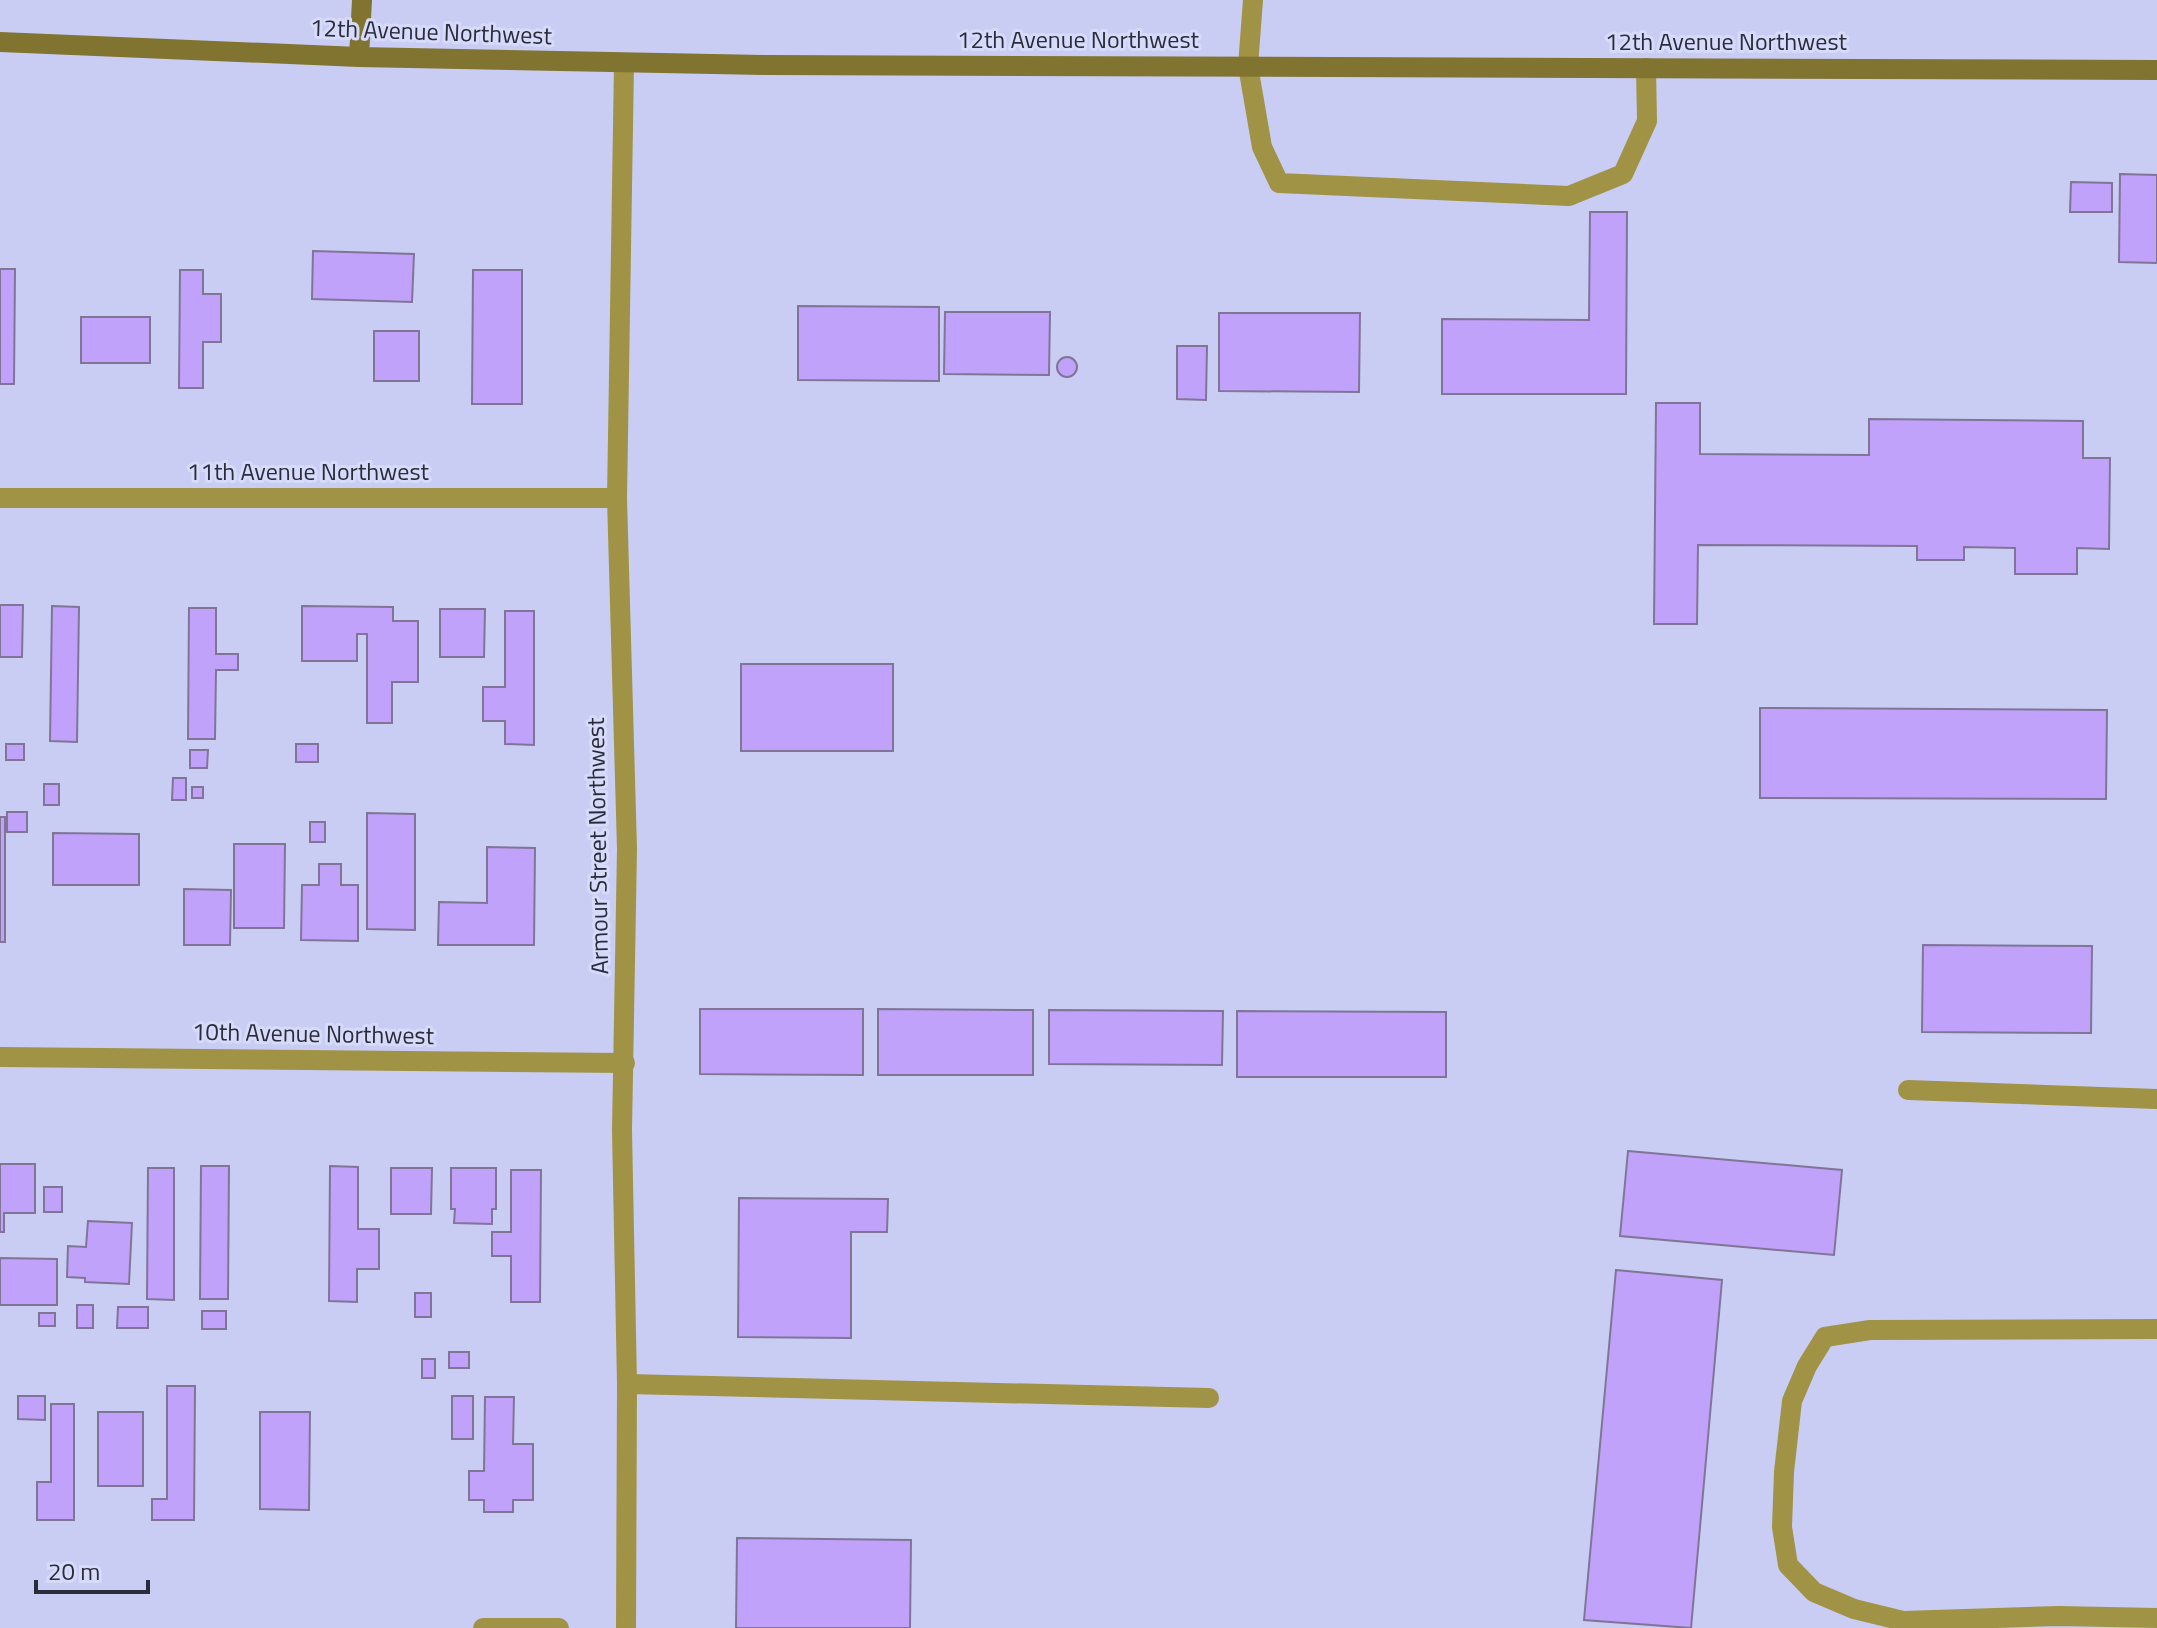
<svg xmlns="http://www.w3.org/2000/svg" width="2157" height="1628" font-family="'Titillium Web',sans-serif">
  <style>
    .building { fill: #c1a2fb; stroke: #807597; stroke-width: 2 }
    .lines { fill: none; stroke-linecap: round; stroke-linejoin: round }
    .service { stroke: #a09346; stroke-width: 20 }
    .minor { stroke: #a09346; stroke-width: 20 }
    .secondary { stroke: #807430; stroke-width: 20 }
    .labels { text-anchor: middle; stroke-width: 6; stroke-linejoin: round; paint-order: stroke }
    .street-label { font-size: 24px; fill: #2a2c3b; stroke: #d7dbfa }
  </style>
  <rect width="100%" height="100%" fill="#c9cdf4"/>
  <!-- building -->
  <g class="building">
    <polygon points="2120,174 2157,175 2157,263 2119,262"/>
    <polygon points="2071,182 2112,183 2112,212 2070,212"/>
    <polygon points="1590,212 1627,212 1626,394 1442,394 1442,319 1589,320"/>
    <polygon points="313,251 414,254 412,302 312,299"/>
    <polygon points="0,269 15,269 14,384 0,384"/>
    <polygon points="180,270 203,270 203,294 221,294 221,342 203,342 203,388 179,388"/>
    <polygon points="473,270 522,270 522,404 472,404"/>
    <polygon points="798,306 939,307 939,381 798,380"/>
    <polygon points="945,312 1050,312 1049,375 944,374"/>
    <polygon points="1219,313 1360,313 1359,392 1219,391"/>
    <rect x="81" y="317" width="69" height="46"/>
    <rect x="374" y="331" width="45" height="50"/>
    <polygon points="1177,346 1207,346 1206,400 1177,399"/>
    <circle cx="1067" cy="367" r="10"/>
    <polygon points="1656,403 1700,403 1700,454 1869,455 1869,419 2083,421 2083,458 2110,458 2109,549 2077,548 2077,574 2015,574 2015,548 1964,547 1964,560 1917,560 1917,546 1698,545 1697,624 1654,624"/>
    <polygon points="0,605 23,605 22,657 0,657"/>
    <polygon points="52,606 79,607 77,742 50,741"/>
    <polygon points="302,606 393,607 393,621 418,621 418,682 392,682 392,723 367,723 367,634 357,634 357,661 302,661"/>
    <polygon points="189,608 216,608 216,654 238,654 238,670 216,670 215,739 188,739"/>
    <polygon points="440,609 485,609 484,657 440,657"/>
    <polygon points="505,611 534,611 534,745 505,744 505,721 483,721 483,687 505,687"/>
    <rect x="741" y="664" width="152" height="87"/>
    <polygon points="1760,708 2107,710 2106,799 1760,798"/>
    <rect x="6" y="744" width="18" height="16"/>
    <rect x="296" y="744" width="22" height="18"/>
    <polygon points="190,750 208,750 207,768 190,768"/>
    <polygon points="173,778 186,778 186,800 172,800"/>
    <rect x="44" y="784" width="15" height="21"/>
    <rect x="192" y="787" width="11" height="11"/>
    <rect x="7" y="812" width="20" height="20"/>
    <polygon points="367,813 415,814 415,930 367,929"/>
    <rect x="0" y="817" width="5" height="125"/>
    <rect x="310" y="822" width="15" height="20"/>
    <polygon points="53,833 139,834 139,885 53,885"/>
    <polygon points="234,844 285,844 284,928 234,928"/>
    <polygon points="487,847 535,848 534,945 438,945 439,902 487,903"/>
    <polygon points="319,864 341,864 341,885 358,885 358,941 301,940 302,885 319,885"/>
    <polygon points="184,889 231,890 230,945 184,945"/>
    <polygon points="1923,945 2092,946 2091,1033 1922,1032"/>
    <polygon points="700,1009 863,1009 863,1075 700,1074"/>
    <polygon points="878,1009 1033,1010 1033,1075 878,1075"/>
    <polygon points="1049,1010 1223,1011 1222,1065 1049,1064"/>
    <polygon points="1237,1011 1446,1012 1446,1077 1237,1077"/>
    <polygon points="1628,1151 1842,1170 1834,1255 1620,1236"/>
    <polygon points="0,1164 35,1164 35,1213 4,1213 4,1232 0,1232"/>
    <polygon points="201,1166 229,1166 228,1299 200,1299"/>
    <polygon points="330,1166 358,1167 358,1229 379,1229 379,1269 357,1269 357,1302 329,1301"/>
    <polygon points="148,1168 174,1168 174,1300 147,1299"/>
    <polygon points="391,1168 432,1168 431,1214 391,1214"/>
    <polygon points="451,1168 496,1168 496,1209 492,1209 492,1224 454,1223 455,1209 451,1209"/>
    <polygon points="511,1170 541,1170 540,1302 511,1302 511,1256 492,1256 492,1232 511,1232"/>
    <rect x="44" y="1187" width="18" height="25"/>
    <polygon points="739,1198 888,1199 887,1232 851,1232 851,1338 738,1337"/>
    <polygon points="88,1221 132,1223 129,1284 85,1282 85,1278 67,1277 68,1246 86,1247"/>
    <polygon points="0,1258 57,1259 57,1305 0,1305"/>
    <polygon points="1616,1270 1722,1280 1691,1628 1584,1620"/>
    <rect x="415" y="1293" width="16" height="24"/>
    <rect x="77" y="1305" width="16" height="23"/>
    <polygon points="118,1307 148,1307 148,1328 117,1328"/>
    <rect x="202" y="1311" width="24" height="18"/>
    <rect x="39" y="1313" width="16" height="13"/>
    <rect x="449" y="1352" width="20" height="16"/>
    <rect x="422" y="1359" width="13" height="19"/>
    <polygon points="167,1386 195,1386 194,1520 152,1520 152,1499 167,1499"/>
    <polygon points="18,1396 45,1396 45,1420 18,1419"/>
    <rect x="452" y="1396" width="21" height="43"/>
    <polygon points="485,1397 514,1397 513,1444 533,1444 533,1500 513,1500 513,1512 484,1512 484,1500 469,1500 469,1471 484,1471"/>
    <polygon points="51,1404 74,1404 74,1520 37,1520 37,1482 51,1482"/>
    <rect x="98" y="1412" width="45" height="74"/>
    <polygon points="260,1412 310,1412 309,1510 260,1509"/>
    <polygon points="737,1538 911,1540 910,1628 736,1628"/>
  </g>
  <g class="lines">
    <!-- service -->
    <g class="service">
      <polyline points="1253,0 1248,66 1262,147 1279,183 1569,196 1623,174 1647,121 1646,68"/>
      <polyline points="1908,1090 2157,1099"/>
      <polyline points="2157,1329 1870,1330 1825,1337 1807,1366 1792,1401 1784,1472 1782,1527 1788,1565 1814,1592 1854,1609 1903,1621 2059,1616 2157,1618"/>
      <polyline points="627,1384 1209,1398"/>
    </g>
    <!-- minor -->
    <g class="minor">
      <polyline points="624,64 617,498 627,849 622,1130 627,1384 626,1628"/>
      <polyline points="0,498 617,498"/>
      <polyline points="0,1057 625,1063"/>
      <polyline points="483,1628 559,1628"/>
    </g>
    <!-- secondary -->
    <g class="secondary">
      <polyline points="0,42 359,57 768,65 2157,70"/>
      <polyline points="359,57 362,0"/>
    </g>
  </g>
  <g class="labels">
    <!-- street labels -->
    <g class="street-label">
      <text transform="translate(431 32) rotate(2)" y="8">12th Avenue Northwest</text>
      <text x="1078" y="48">12th Avenue Northwest</text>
      <text x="1726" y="50">12th Avenue Northwest</text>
      <text x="308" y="480">11th Avenue Northwest</text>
      <text transform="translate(598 846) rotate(-91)" y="8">Armour Street Northwest</text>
      <text transform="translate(313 1034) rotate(1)" y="8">10th Avenue Northwest</text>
    </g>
  </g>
  <!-- scale -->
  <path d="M36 1580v12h112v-12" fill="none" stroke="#2a2c3b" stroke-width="4"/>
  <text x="48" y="1580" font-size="24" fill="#2a2c3b" stroke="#d7dbfa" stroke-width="6" paint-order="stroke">20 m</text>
</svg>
